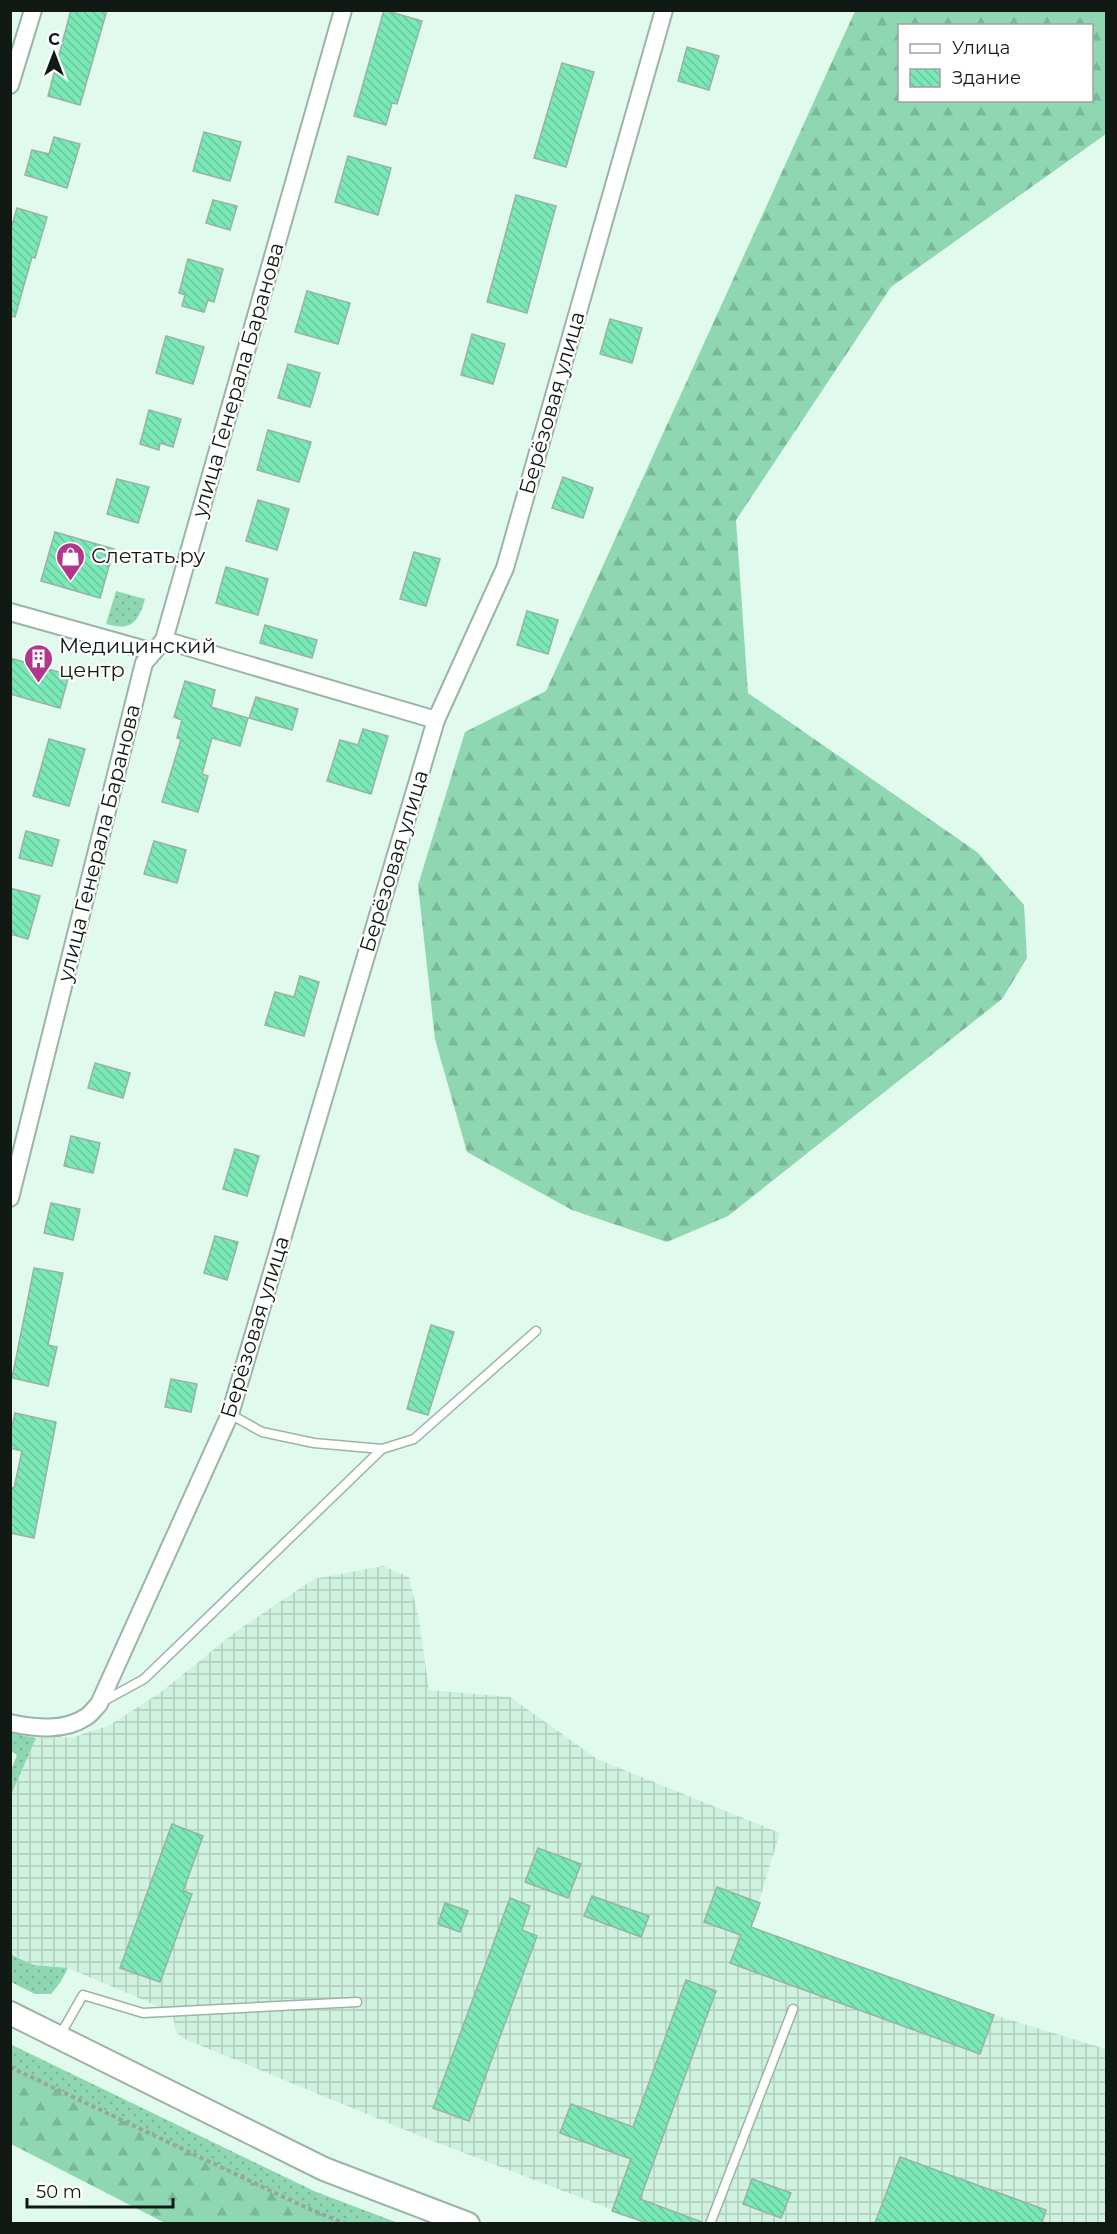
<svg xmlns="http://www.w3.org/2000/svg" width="1117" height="2234" font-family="Montserrat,sans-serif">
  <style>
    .industrial { fill: url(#industrial-grid) }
    .grass { fill: url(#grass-dots) }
    .forest { fill: url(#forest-firs); fill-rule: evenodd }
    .building { fill: url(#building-back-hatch); stroke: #99b2a5; stroke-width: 1.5 }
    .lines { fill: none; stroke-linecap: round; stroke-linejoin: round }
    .lane-casing { stroke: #9bb4a7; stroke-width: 11 }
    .street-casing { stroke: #9bb4a7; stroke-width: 20 }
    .secondary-casing { stroke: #9bb4a7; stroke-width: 26 }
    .path { stroke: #94a99e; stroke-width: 4; stroke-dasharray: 4.5 3; stroke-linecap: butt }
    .lane { stroke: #fff; stroke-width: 8 }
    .street { stroke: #fff; stroke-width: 16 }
    .secondary { stroke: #fff; stroke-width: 22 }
    .labels { text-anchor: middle; stroke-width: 4.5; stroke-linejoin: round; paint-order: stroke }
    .street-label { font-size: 21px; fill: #101914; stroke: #fff }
    .poi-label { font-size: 21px; fill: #101914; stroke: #fff; text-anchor: start }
  </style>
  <defs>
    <pattern id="industrial-grid" width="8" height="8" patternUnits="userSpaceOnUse" patternTransform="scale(1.5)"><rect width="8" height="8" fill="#cff1df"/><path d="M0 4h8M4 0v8" fill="none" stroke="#b1cebe"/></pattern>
    <pattern id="grass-dots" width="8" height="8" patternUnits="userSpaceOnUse" patternTransform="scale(1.5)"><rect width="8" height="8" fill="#8fd6b3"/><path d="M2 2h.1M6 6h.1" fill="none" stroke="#7ab799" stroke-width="1.8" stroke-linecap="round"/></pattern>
    <pattern id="forest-firs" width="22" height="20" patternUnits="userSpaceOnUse" patternTransform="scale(1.5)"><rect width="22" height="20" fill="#8fd6b3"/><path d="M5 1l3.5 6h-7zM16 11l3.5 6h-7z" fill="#7ab799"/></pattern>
    <pattern id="building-back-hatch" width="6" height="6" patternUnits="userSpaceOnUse" patternTransform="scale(1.5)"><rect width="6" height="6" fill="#7ae8b7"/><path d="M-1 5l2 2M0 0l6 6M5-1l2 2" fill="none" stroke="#68c69c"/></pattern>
  </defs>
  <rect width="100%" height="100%" fill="#e0fbed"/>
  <!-- industrial -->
  <polygon class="industrial" points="383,1566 409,1577 419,1620 429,1690 510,1697 597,1759 780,1833 751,1927 994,2015 1106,2049 1106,2223 647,2223 420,2136 185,2039 176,2032 172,2012 68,1968 33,1965 11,1954 11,1795 36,1738 74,1737 110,1725 161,1692 238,1630 314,1579"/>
  <!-- grass -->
  <g class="grass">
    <path d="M 116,591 L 145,599 C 138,623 131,631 106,624 Z"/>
    <polygon points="11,1733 36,1738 11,1795 11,1770 17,1755 11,1751"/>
    <polygon points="10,1954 33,1965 68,1968 60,1983 51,1994 35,1994 11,1982"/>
    <polygon points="10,2044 314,2191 398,2223 346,2223 307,2208 11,2067"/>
  </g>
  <!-- forest -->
  <g class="forest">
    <path d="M 855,11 L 1106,11 L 1106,134 L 891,287 L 736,520 L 748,693 L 977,852 L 1024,905 L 1027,958 L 1002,999 L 728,1216 L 667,1242 L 572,1210 L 467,1152 L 435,1039 L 418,885 L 465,732 L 546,691 ZM 900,26 L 1092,26 L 1092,100 L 900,100 Z"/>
    <polygon points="11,2067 307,2208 346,2223 165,2223 11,2144"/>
  </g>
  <!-- building -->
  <g class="building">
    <polygon points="71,10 107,10 80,105 48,96"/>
    <polygon points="384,10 422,21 397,104 392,103 386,125 354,116"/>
    <polygon points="687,47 719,56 709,90 678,81"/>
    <polygon points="562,63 594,72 566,167 534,158"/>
    <polygon points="204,132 241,142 230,181 193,171"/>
    <polygon points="54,137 80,144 67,188 25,175 32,150 49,154"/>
    <polygon points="348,156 391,168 378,215 335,202"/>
    <polygon points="516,195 556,206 527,313 487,302"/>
    <polygon points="213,200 237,206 230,230 206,223"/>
    <polygon points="17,208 47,217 35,258 32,257 15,317 10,316 10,232"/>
    <polygon points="188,259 223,269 214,302 208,300 204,312 182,306 185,295 179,293"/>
    <polygon points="307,291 350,303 338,344 295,332"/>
    <polygon points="610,319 642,328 632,363 600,354"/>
    <polygon points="472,334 505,344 493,384 461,375"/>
    <polygon points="166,336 204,347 193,384 156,373"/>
    <polygon points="288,364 320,373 310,407 278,398"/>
    <polygon points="149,410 181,419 173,447 160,443 159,450 140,444"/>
    <polygon points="268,430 311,442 299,482 257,470"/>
    <polygon points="563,477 593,488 583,518 552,508"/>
    <polygon points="117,479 149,487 138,523 107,514"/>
    <polygon points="258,500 289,509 277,550 246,541"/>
    <polygon points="55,532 114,549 100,598 41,581"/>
    <polygon points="414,552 440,559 426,606 400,599"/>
    <polygon points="226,567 268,579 258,615 216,603"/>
    <polygon points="527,611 558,620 548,654 517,645"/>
    <polygon points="265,625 317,640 312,658 260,643"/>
    <polygon points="10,658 69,675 60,708 10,694"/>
    <polygon points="185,681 215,690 211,707 248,718 240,746 212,738 202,774 208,776 198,812 162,802 181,739 177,738 182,720 174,717"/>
    <polygon points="256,697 298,709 292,730 249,718"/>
    <polygon points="363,729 388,736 371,794 327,781 340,740 358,745"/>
    <polygon points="49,739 85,749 69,806 33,796"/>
    <polygon points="26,831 59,840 52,866 19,858"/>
    <polygon points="154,841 186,850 177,883 144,874"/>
    <polygon points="10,888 40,896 28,939 10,934"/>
    <polygon points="300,976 319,982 304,1036 265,1025 275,992 294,997"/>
    <polygon points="95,1063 130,1073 123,1098 88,1088"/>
    <polygon points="71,1136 100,1143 93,1173 64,1166"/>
    <polygon points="235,1149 259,1156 247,1196 223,1189"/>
    <polygon points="51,1203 80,1209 73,1240 44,1233"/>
    <polygon points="215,1236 238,1242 227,1280 204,1273"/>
    <polygon points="34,1268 63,1273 48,1345 57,1347 48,1386 12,1378"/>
    <polygon points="431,1325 454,1332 428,1415 407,1409"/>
    <polygon points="171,1379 197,1384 191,1412 165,1407"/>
    <polygon points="15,1413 56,1422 34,1538 10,1533 10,1487 14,1488 22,1451 10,1448 10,1436"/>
    <polygon points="172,1824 203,1836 183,1891 192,1894 160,1982 120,1968"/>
    <polygon points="538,1848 581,1864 568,1898 525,1882"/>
    <polygon points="717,1887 760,1903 751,1927 994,2015 980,2054 730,1963 741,1935 704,1922"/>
    <polygon points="592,1896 649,1916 641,1937 584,1916"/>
    <polygon points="510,1898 530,1906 522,1930 537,1936 469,2121 433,2108"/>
    <polygon points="445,1903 468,1911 460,1932 438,1924"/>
    <polygon points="686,1980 716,1991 640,2199 702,2222 702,2223 647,2223 612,2211 631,2159 560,2133 571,2104 633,2127"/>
    <polygon points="900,2157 1046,2210 1042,2223 875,2223"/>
    <polygon points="752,2179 791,2193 781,2218 743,2204"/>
  </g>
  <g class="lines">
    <defs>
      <g id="lane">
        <polyline points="230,1414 262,1432 314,1443 382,1449 414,1439 536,1331"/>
        <polyline points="102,1702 144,1679 382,1449"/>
        <polyline points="59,2037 83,1995 143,2013 357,2002"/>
        <polyline points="710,2224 793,2009"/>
      </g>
      <g id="street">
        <polyline points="10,85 33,10"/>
        <polyline points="10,612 153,652"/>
        <polyline points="164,640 436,720"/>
        <polyline points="10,1198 144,663 164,640 343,10"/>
        <path d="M 10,1723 C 34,1728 64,1732 86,1717 C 91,1714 95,1708 99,1704 L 230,1414 L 436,720 L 505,568 L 664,10"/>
      </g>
      <polyline id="secondary" points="10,2013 324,2169 468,2224"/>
    </defs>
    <!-- lane casing -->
    <use href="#lane" class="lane-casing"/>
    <!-- street casing -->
    <use href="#street" class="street-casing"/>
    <!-- secondary casing -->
    <use href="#secondary" class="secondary-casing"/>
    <!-- path -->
    <polyline class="path" points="10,2067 307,2208 346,2224"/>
    <!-- lane -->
    <use href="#lane" class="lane"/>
    <!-- street -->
    <use href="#street" class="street"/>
    <!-- secondary -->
    <use href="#secondary" class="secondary"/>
  </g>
  <!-- icons -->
  <defs>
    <symbol id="shop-pin" viewBox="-11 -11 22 30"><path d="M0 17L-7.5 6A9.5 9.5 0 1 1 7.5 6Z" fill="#b1378b" stroke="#fff"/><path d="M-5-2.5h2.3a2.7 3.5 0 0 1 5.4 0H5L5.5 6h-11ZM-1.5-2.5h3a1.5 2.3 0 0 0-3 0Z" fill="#fff"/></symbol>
    <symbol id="building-pin" viewBox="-11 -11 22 30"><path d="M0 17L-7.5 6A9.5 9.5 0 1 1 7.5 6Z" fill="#b1378b" stroke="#fff"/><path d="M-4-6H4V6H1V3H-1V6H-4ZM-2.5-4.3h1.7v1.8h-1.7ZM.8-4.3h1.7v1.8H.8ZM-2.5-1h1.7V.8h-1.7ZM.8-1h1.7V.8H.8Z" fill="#fff"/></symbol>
  </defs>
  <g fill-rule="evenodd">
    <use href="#shop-pin" x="54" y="540" width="33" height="45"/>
    <use href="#building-pin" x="22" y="642" width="33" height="45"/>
  </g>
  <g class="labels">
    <!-- street labels -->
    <g class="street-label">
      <text transform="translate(238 380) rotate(-74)" y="7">улица Генерала Баранова</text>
      <text transform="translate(552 403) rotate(-74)" y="7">Берёзовая улица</text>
      <text transform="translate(99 843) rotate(-76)" y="7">улица Генерала Баранова</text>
      <text transform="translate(394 861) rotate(-73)" y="7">Берёзовая улица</text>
      <text transform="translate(255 1327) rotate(-73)" y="7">Берёзовая улица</text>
    </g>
    <!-- poi labels -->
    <g class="poi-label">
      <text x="91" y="563">Слетать.ру</text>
      <text x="59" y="653">Медицинский<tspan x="59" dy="24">центр</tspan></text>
    </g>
  </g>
  <!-- border -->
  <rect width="1117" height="2234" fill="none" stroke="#101914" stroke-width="24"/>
  <!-- legend -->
  <rect x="898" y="24" width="195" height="78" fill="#ffffff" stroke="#9fa3a1" stroke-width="1.5"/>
  <rect x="910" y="44" width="30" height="9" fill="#ffffff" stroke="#9fa3a1" stroke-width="1.5"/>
  <text x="952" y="54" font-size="18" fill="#101914">Улица</text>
  <rect x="910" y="69" width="30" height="18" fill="url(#building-back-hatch)" stroke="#9fa3a1" stroke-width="1.5"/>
  <text x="952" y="84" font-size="18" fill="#101914">Здание</text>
  <!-- north arrow -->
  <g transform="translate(54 54)" stroke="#ffffff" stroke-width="4.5" paint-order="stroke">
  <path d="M0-4.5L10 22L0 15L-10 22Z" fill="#101914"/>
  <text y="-9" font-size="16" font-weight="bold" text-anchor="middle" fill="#101914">С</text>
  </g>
  <!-- scale -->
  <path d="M27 2198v9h146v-9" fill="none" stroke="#101914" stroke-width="3"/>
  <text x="36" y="2198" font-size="18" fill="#101914" stroke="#ffffff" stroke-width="4.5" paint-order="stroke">50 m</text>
</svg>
